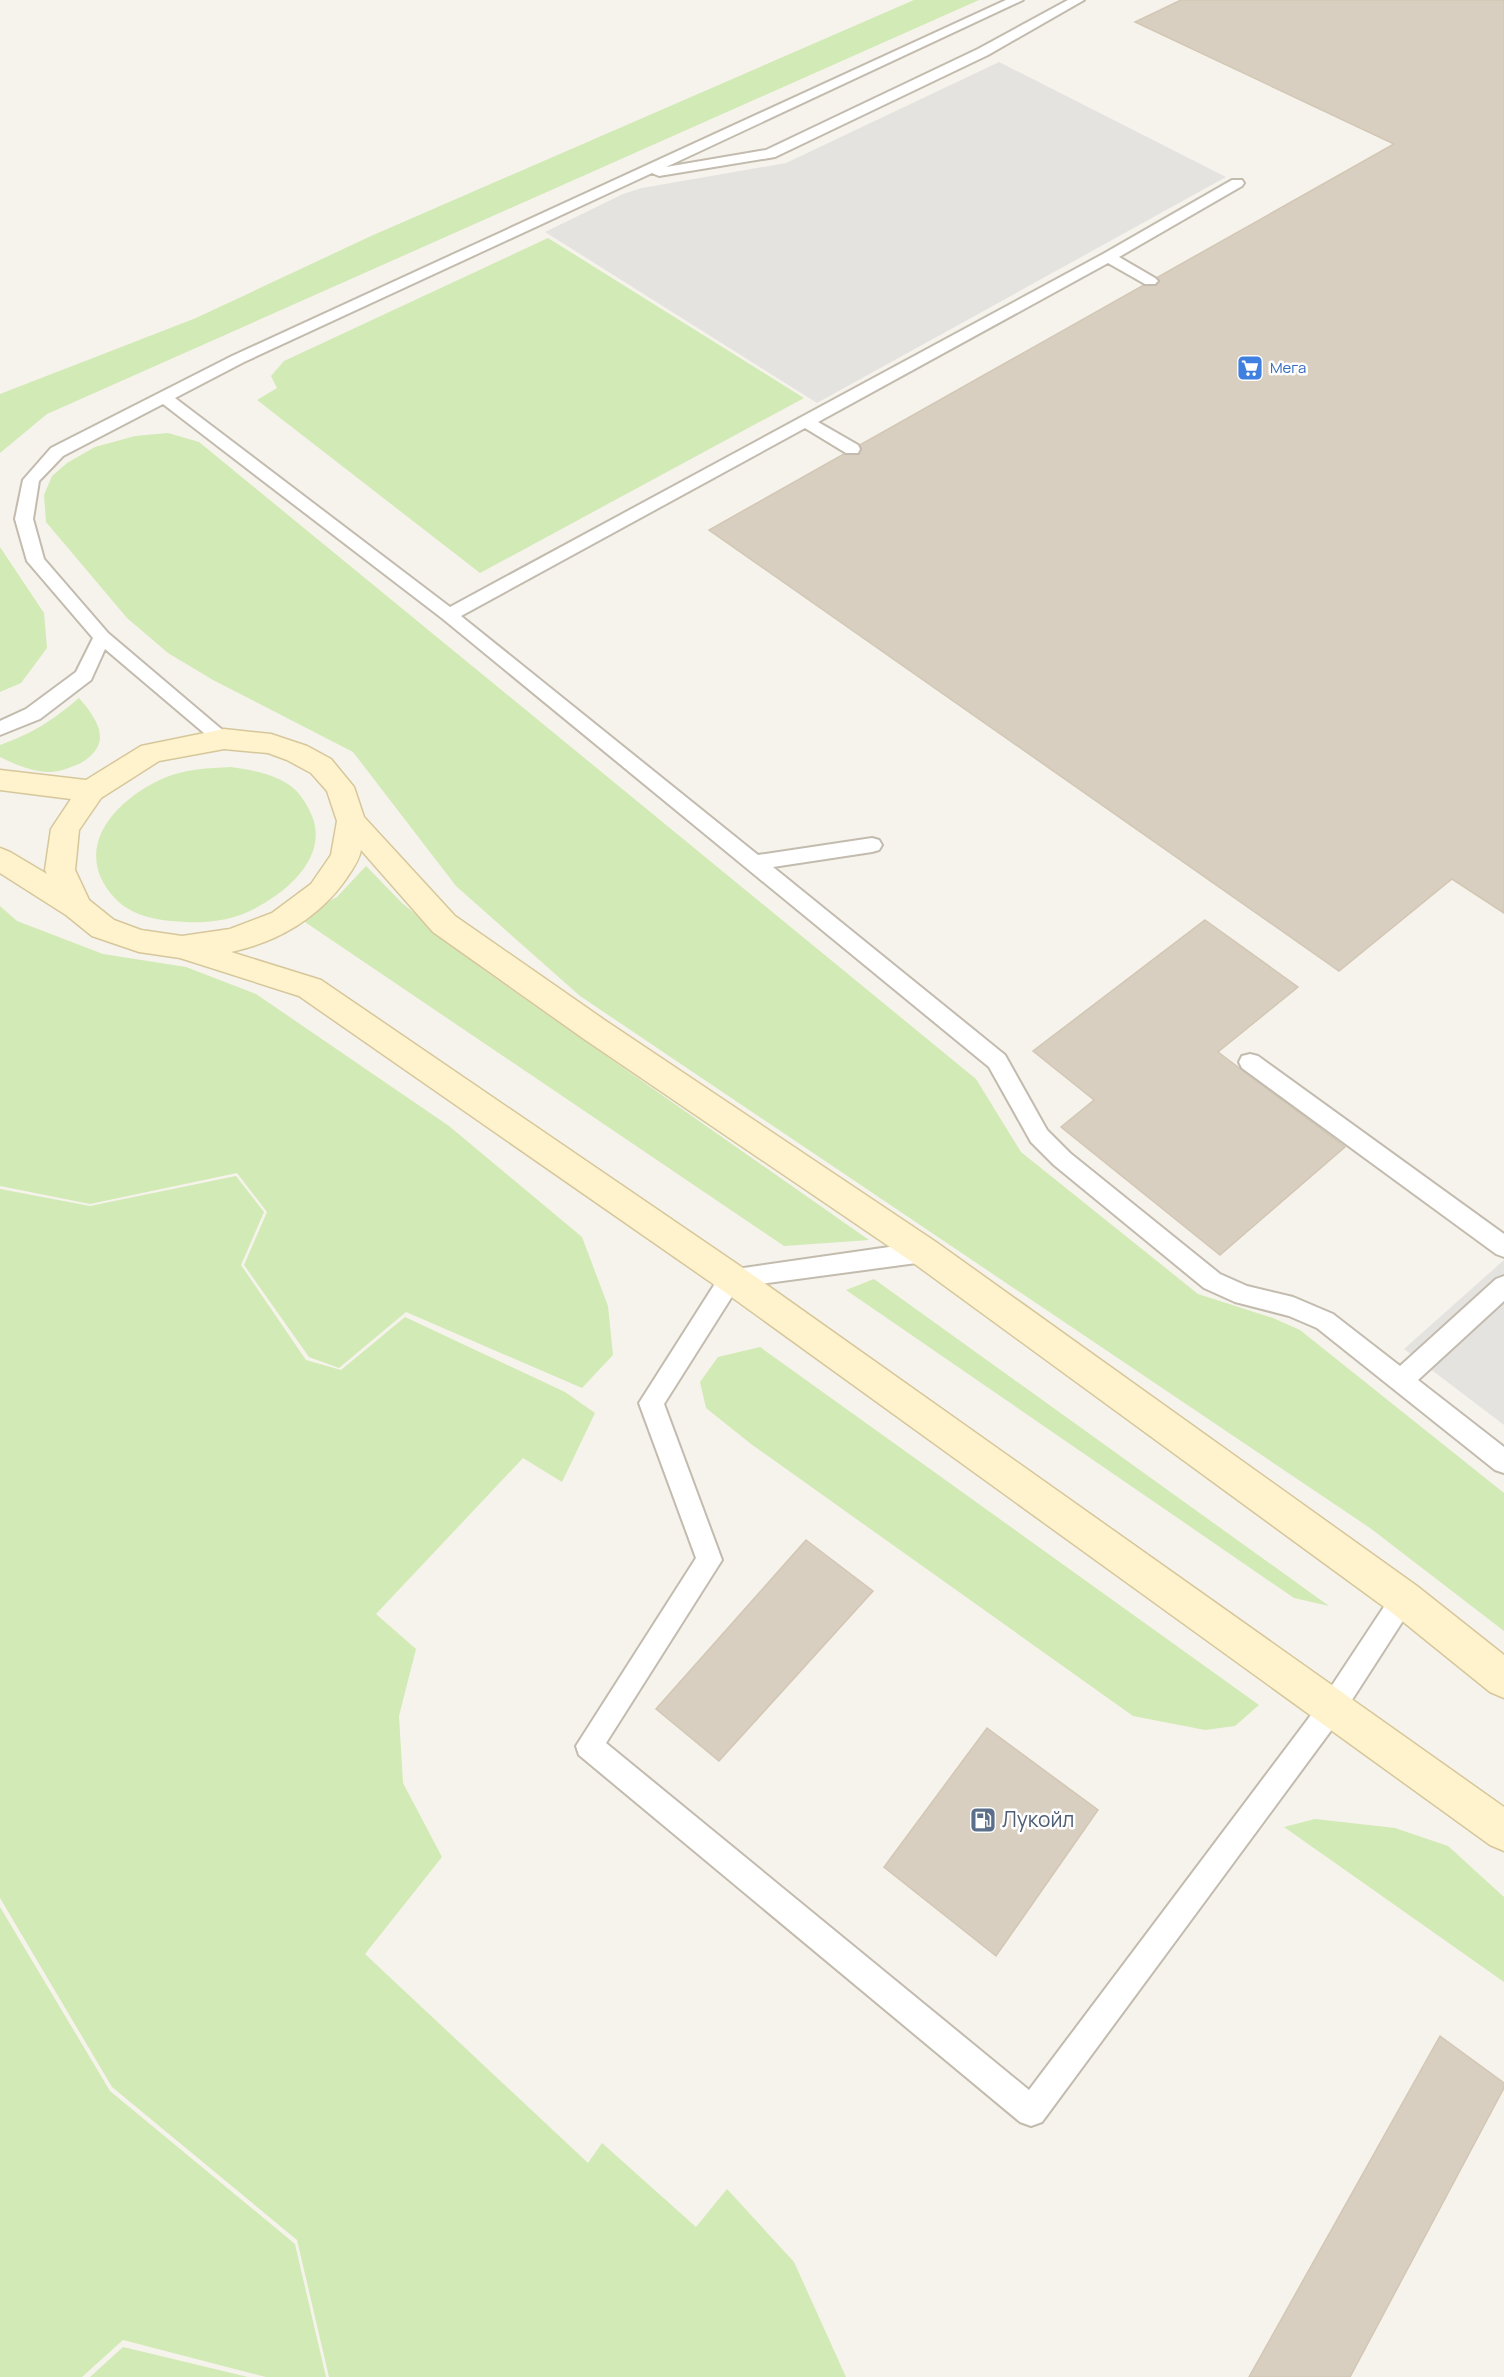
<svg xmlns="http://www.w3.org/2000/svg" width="1504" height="2377" font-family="Manrope,sans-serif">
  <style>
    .green { fill: #d2eab5 }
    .parking { fill: #e5e3e0 }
    .building { fill: #d8cfc1; stroke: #d3c7b4; stroke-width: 1.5 }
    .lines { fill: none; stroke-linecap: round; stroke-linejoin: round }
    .service-casing { stroke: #c2bbae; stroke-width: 4 }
    .secondary-casing { stroke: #d6c79b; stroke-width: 3 }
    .service { fill: #fff; fill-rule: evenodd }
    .secondary { fill: #fff3cd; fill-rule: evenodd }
    .labels { text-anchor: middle; stroke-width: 5; stroke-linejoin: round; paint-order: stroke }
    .far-shop-label { font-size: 15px; fill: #366cbe; stroke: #fff; text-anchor: start }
    .near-service-label { font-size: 21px; fill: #4e5e75; stroke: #fff; text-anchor: start }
  </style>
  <rect width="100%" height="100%" fill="#f6f3ec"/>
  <!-- green -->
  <g class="green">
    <polygon points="914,0 979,0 47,414 0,453 0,394 196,318 371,236"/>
    <polygon points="548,238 804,398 480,573 257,400 277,388 271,376 284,361"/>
    <polygon points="168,433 199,442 976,1079 1021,1152 1198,1294 1273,1318 1300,1330 1504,1493 1504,1631 1370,1528 580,996 456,886 353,752 213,680 168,653 127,618 46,522 44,495 52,476 67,463 95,447 135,436"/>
    <polygon points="0,547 44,613 47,648 21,683 0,692"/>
    <path d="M 79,698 C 99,721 113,744 81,763 C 72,767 60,772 49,772 C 33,772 14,764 0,757 L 0,745 C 33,733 52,721 79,698 Z"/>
    <path d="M 231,767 C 251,770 271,773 288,784 C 299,791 307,804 312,816 C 330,861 279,899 243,914 C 225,921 204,923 185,922 C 167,921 148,919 132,911 C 118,904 107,891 101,878 C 81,833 127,794 164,778 C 185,769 209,768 231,767 Z"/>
    <polygon points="366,866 402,903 485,971 869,1240 784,1246 299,918 337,897"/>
    <polygon points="0,906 17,921 103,954 186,967 256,994 449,1126 582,1237 608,1306 613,1355 582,1388 406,1312 339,1368 309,1357 244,1265 267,1212 237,1173 90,1204 0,1186"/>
    <polygon points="236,1176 264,1212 241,1265 306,1360 341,1370 405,1317 565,1392 595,1413 562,1482 523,1458 376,1614 416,1649 399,1716 403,1783 442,1857 365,1954 588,2163 602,2143 696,2227 727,2189 794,2262 846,2377 329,2377 297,2240 112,2087 0,1898 0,1189 90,1206"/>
    <polygon points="874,1279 1329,1606 1294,1598 846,1290"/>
    <polygon points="760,1347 1259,1705 1235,1726 1205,1730 1133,1716 751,1444 706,1408 700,1382 718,1357"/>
    <polygon points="1315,1819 1395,1828 1448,1846 1504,1897 1504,1982 1284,1827"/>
    <polygon points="0,1907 110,2091 295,2244 326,2377 266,2377 123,2340 82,2377 0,2377"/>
    <polygon points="123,2347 248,2377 90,2377"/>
  </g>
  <!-- parking -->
  <g class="parking">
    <polygon points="999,62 1226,177 817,403 545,232 623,194 642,188 786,163"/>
    <polygon points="1504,1260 1504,1425 1404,1349"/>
  </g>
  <!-- building -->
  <g class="building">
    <polygon points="1181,0 1504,0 1504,913 1452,879 1339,971 709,530 1394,144 1135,22"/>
    <polygon points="1205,920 1298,987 1218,1052 1345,1147 1220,1255 1061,1127 1094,1100 1033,1051"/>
    <polygon points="806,1540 873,1591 719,1761 656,1709"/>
    <polygon points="987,1728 1098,1810 996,1956 884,1867"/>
    <polygon points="1440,2036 1504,2083 1504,2088 1350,2377 1249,2377"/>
  </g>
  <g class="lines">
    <defs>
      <g id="service">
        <polygon points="1006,0 1023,0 666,167 766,150 978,49 1068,0 1084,0 988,55 775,157 659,176 652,173 244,362 175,398 450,607 1103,254 1232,180 1242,180 1244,183 1242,186 1119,257 1155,278 1158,281 1155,284 1145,284 1108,263 818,422 858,445 860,449 858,453 846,453 805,428 461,616 758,855 872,838 879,840 882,845 879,850 872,852 773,867 1005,1055 1047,1130 1070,1153 1220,1274 1247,1286 1293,1297 1333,1314 1400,1366 1496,1279 1504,1276 1504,1301 1418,1380 1504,1447 1504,1473 1495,1470 1317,1328 1289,1316 1235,1302 1204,1288 1054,1165 1031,1142 989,1067 443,619 163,404 63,456 39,481 33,519 44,559 108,633 233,739 231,744 224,746 217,744 105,649 91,680 40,719 0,735 0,721 26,709 76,672 93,638 27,561 15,519 23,480 51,448 232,356"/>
        <polygon points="1250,1054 1258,1056 1504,1234 1504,1257 1496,1254 1242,1068 1239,1062 1242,1056"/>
        <polygon points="924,1242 932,1245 936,1252 932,1259 924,1262 738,1287 664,1404 722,1560 606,1743 1029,2090 1323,1699 1395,1590 1404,1587 1413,1590 1417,1599 1341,1717 1042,2122 1031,2126 1020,2122 579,1755 576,1746 696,1558 639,1403 723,1271"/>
      </g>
      <path id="secondary" d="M 224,729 L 271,734 L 307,746 L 331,759 L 354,787 L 364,817 L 455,916 L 606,1021 L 936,1242 L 1417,1586 L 1504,1655 L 1504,1698 L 1490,1692 L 1391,1612 L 912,1262 L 584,1039 L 433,932 L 361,850 C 359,861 352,870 346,879 C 319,918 277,942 231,952 L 321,980 L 743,1268 L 1504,1807 L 1504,1851 L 1490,1845 L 719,1288 L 299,996 L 180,958 L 139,952 L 92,936 L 66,915 L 0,873 L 0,848 L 10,852 L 47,874 L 45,870 L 51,829 L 71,799 L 0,790 L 0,770 L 86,780 L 141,746 ZM 224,749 L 268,753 L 287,760 L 311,773 L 327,791 L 337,821 L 331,855 L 311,884 L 272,913 L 230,929 L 182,936 L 141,930 L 114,920 L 89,900 L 75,870 L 79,830 L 101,798 L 159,761 Z"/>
    </defs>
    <!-- service casing -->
    <use href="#service" class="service-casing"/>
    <!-- secondary casing -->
    <use href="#secondary" class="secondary-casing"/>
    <!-- service -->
    <use href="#service" class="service"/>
    <!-- secondary -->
    <use href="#secondary" class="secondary"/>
  </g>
  <!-- icons -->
  <defs>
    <symbol id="supermarket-square" viewBox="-11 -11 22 22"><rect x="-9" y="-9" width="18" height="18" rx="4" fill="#3f7fe0" stroke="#fff"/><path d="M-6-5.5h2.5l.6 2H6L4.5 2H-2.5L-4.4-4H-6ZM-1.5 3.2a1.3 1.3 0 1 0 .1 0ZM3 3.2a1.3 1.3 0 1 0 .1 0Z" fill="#fff"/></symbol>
    <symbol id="fuel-square" viewBox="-11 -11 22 22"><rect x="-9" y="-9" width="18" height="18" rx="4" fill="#5c6f8a" stroke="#fff"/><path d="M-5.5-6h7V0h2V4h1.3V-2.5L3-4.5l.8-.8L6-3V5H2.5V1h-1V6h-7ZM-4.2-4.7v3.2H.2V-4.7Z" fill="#fff"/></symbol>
  </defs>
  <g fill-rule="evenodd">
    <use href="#supermarket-square" x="1235" y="353" width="30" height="30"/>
    <use href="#fuel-square" x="968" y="1805" width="30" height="30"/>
  </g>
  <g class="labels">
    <!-- far-shop labels -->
    <g class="far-shop-label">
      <text x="1270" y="373">Мега</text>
    </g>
    <!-- near-service labels -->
    <g class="near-service-label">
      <text x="1002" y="1827">Лукойл</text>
    </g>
  </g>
</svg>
